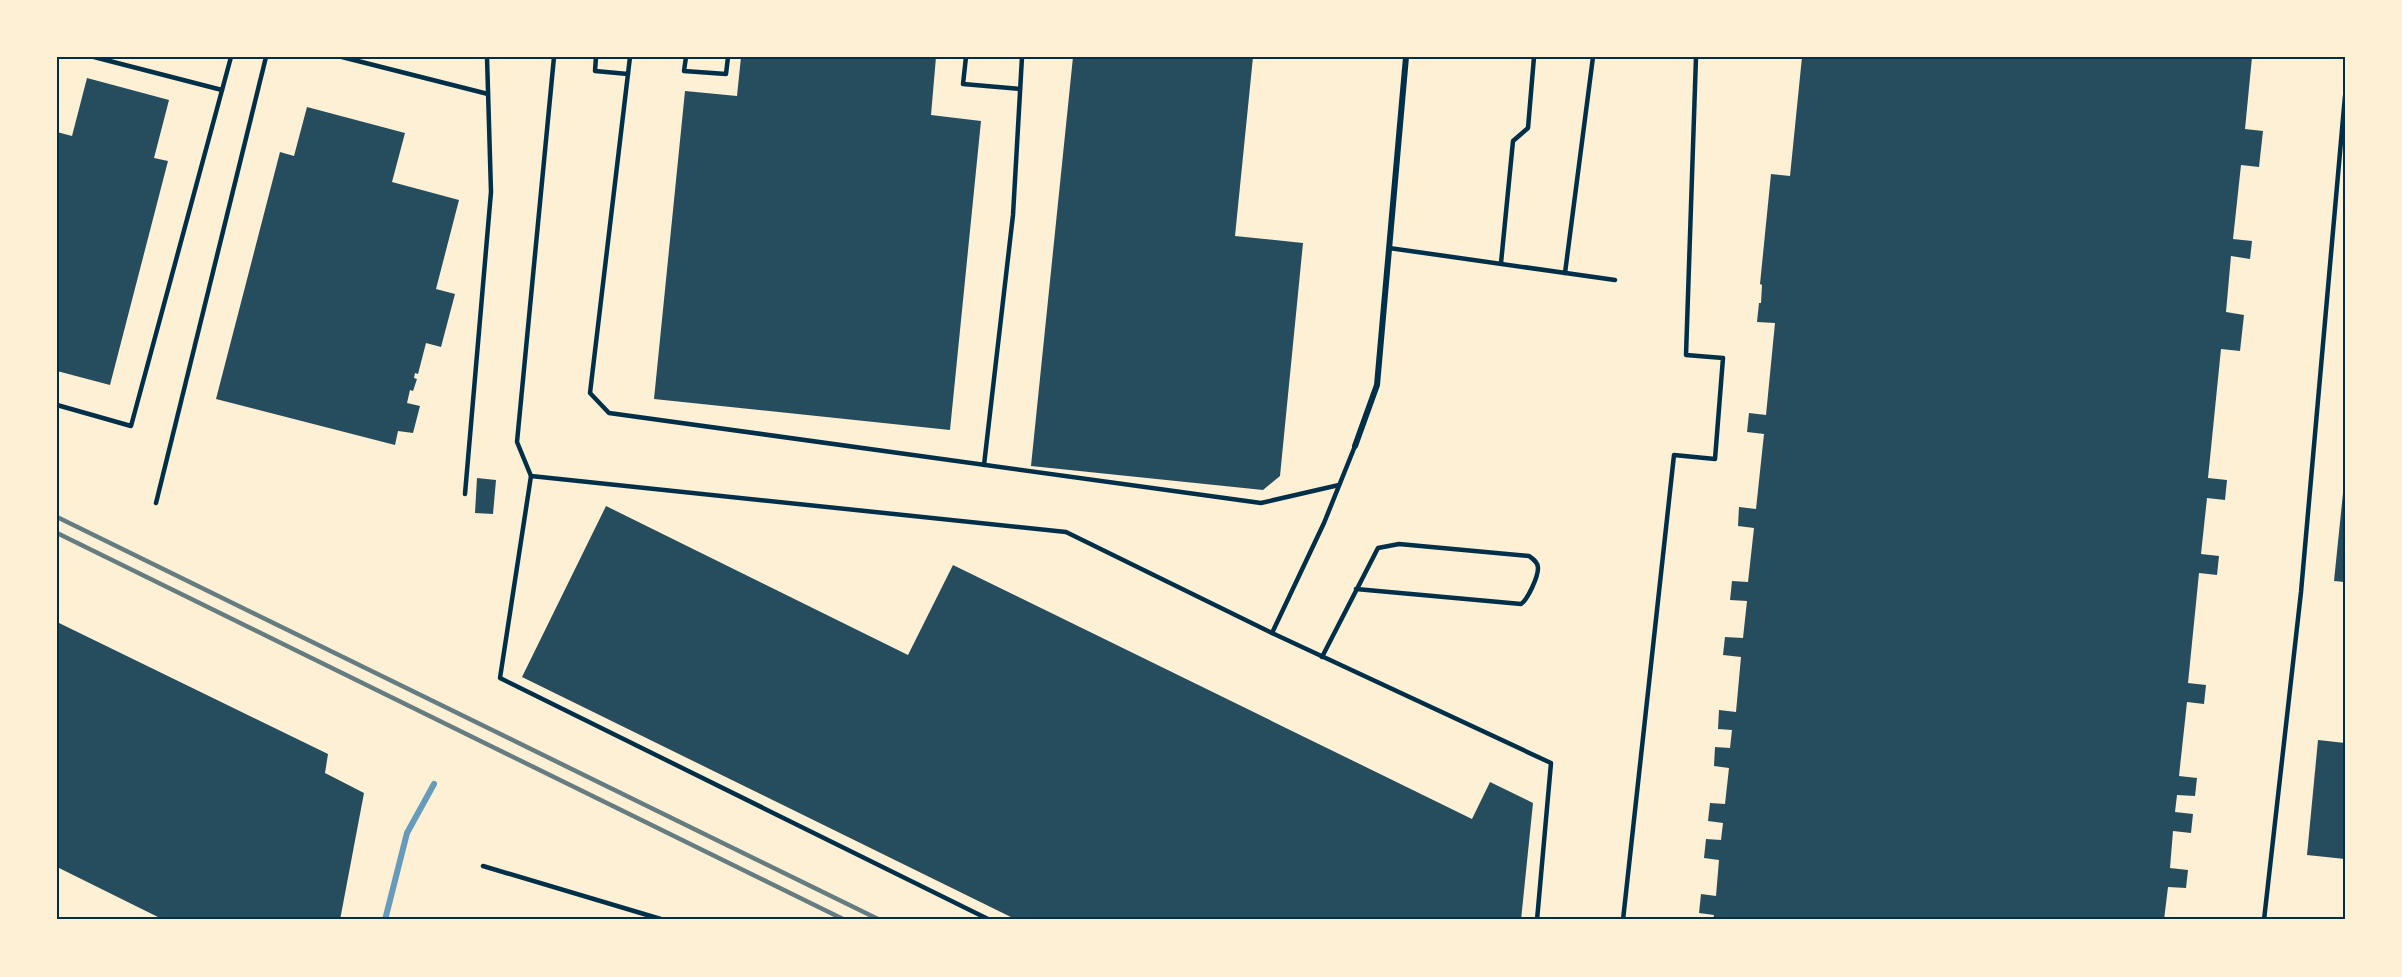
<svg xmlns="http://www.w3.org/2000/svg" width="2402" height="977" font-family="Karla,sans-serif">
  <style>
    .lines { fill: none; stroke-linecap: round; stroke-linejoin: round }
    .stream { stroke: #669bbc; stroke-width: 6 }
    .building { fill: #264d5e }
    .service { stroke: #003049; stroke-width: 4.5 }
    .minor { stroke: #003049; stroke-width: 6 }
    .rail { stroke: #657d81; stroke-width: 4.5 }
    .neatline { fill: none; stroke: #003049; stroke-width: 2 }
  </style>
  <rect width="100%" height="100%" fill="#fdf0d5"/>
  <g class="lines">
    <!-- stream -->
    <polyline class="stream" points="385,920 407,833 434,784"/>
  </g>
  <!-- building -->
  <g class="building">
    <polygon points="741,57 936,57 931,115 981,121 950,430 654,399 685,91 737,96"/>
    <polygon points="1073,57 1253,57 1235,236 1303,243 1280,476 1263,490 1031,466"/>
    <polygon points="1802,57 2252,57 2245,129 2263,131 2259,167 2241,165 2233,239 2252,241 2250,259 2231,256 2226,312 2244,315 2240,351 2221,349 2208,478 2227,480 2225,500 2207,498 2201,554 2219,556 2217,575 2199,573 2188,683 2206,685 2204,704 2187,702 2179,776 2197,778 2195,796 2177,795 2175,812 2193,814 2191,833 2173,831 2170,868 2188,870 2186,888 2168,887 2164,920 1713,920 1714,915 1699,913 1701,894 1716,896 1719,860 1704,858 1706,839 1721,840 1723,823 1708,821 1710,803 1725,804 1729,768 1714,766 1715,747 1730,748 1732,730 1718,729 1719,710 1736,712 1741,657 1723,655 1725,637 1743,638 1747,601 1730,600 1732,581 1748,582 1754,528 1738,526 1739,507 1756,509 1764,434 1747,432 1749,413 1766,415 1775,323 1757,322 1759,303 1761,303 1762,285 1760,284 1771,174 1790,176"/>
    <polygon points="87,78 169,100 154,158 168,161 110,385 57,371 57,132 72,136"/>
    <polygon points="307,107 405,133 392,182 459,200 436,289 455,294 441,347 426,343 418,374 415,373 414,378 417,379 413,391 410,390 407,403 420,406 413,433 398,431 395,445 216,399 280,152 294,156"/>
    <polygon points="477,478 496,480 493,514 475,513"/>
    <polygon points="2343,493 2345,493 2345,582 2334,581"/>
    <polygon points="606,506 908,655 953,565 1472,819 1490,782 1533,803 1521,920 1017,920 522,677"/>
    <polygon points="57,622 328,754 325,773 364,793 340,920 164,920 57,867"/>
    <polygon points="2318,740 2345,743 2345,859 2307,855"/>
  </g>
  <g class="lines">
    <!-- service -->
    <g class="service">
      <polyline points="94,57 222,90"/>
      <polyline points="342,57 488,94"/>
      <polyline points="554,57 517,442 531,476 1066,532 1272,633 1324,523 1355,446"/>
      <polyline points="596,57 595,71 628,74"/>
      <polyline points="630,57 590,393 609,413 1261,503 1339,485"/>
      <polyline points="686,57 684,71 726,74 728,57"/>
      <polyline points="966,57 963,84 1020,89"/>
      <polyline points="1389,248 1615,280"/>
      <polyline points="1501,263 1513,141 1528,128 1534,57"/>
      <polyline points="1565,273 1593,57"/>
      <polyline points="57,405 131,426 231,57"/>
      <polyline points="984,465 1013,215 1022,57"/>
      <polyline points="531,476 500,678 990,920"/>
      <polyline points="465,494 491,192 487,57"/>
      <polyline points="156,503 266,57"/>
      <polyline points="1272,633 1551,763 1537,920"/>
      <path d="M 1322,657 L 1378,548 L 1399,544 L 1529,556 C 1533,559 1538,562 1538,568 C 1538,577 1528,599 1521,604 L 1356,589"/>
      <polyline points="483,866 664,920"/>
      <polyline points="1623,920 1674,455 1715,459 1723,358 1686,355 1696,57"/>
      <polyline points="2264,920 2301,592 2345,96"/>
    </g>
    <!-- minor -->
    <polyline class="minor" points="1355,446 1377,385 1406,57"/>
    <!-- rail -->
    <g class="rail">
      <polyline points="57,517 880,920"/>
      <polyline points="57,533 845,920"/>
    </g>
  </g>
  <!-- border -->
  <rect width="2402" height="977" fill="none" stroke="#fdf0d5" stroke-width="117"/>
  <rect x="58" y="58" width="2286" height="860" class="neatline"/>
</svg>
